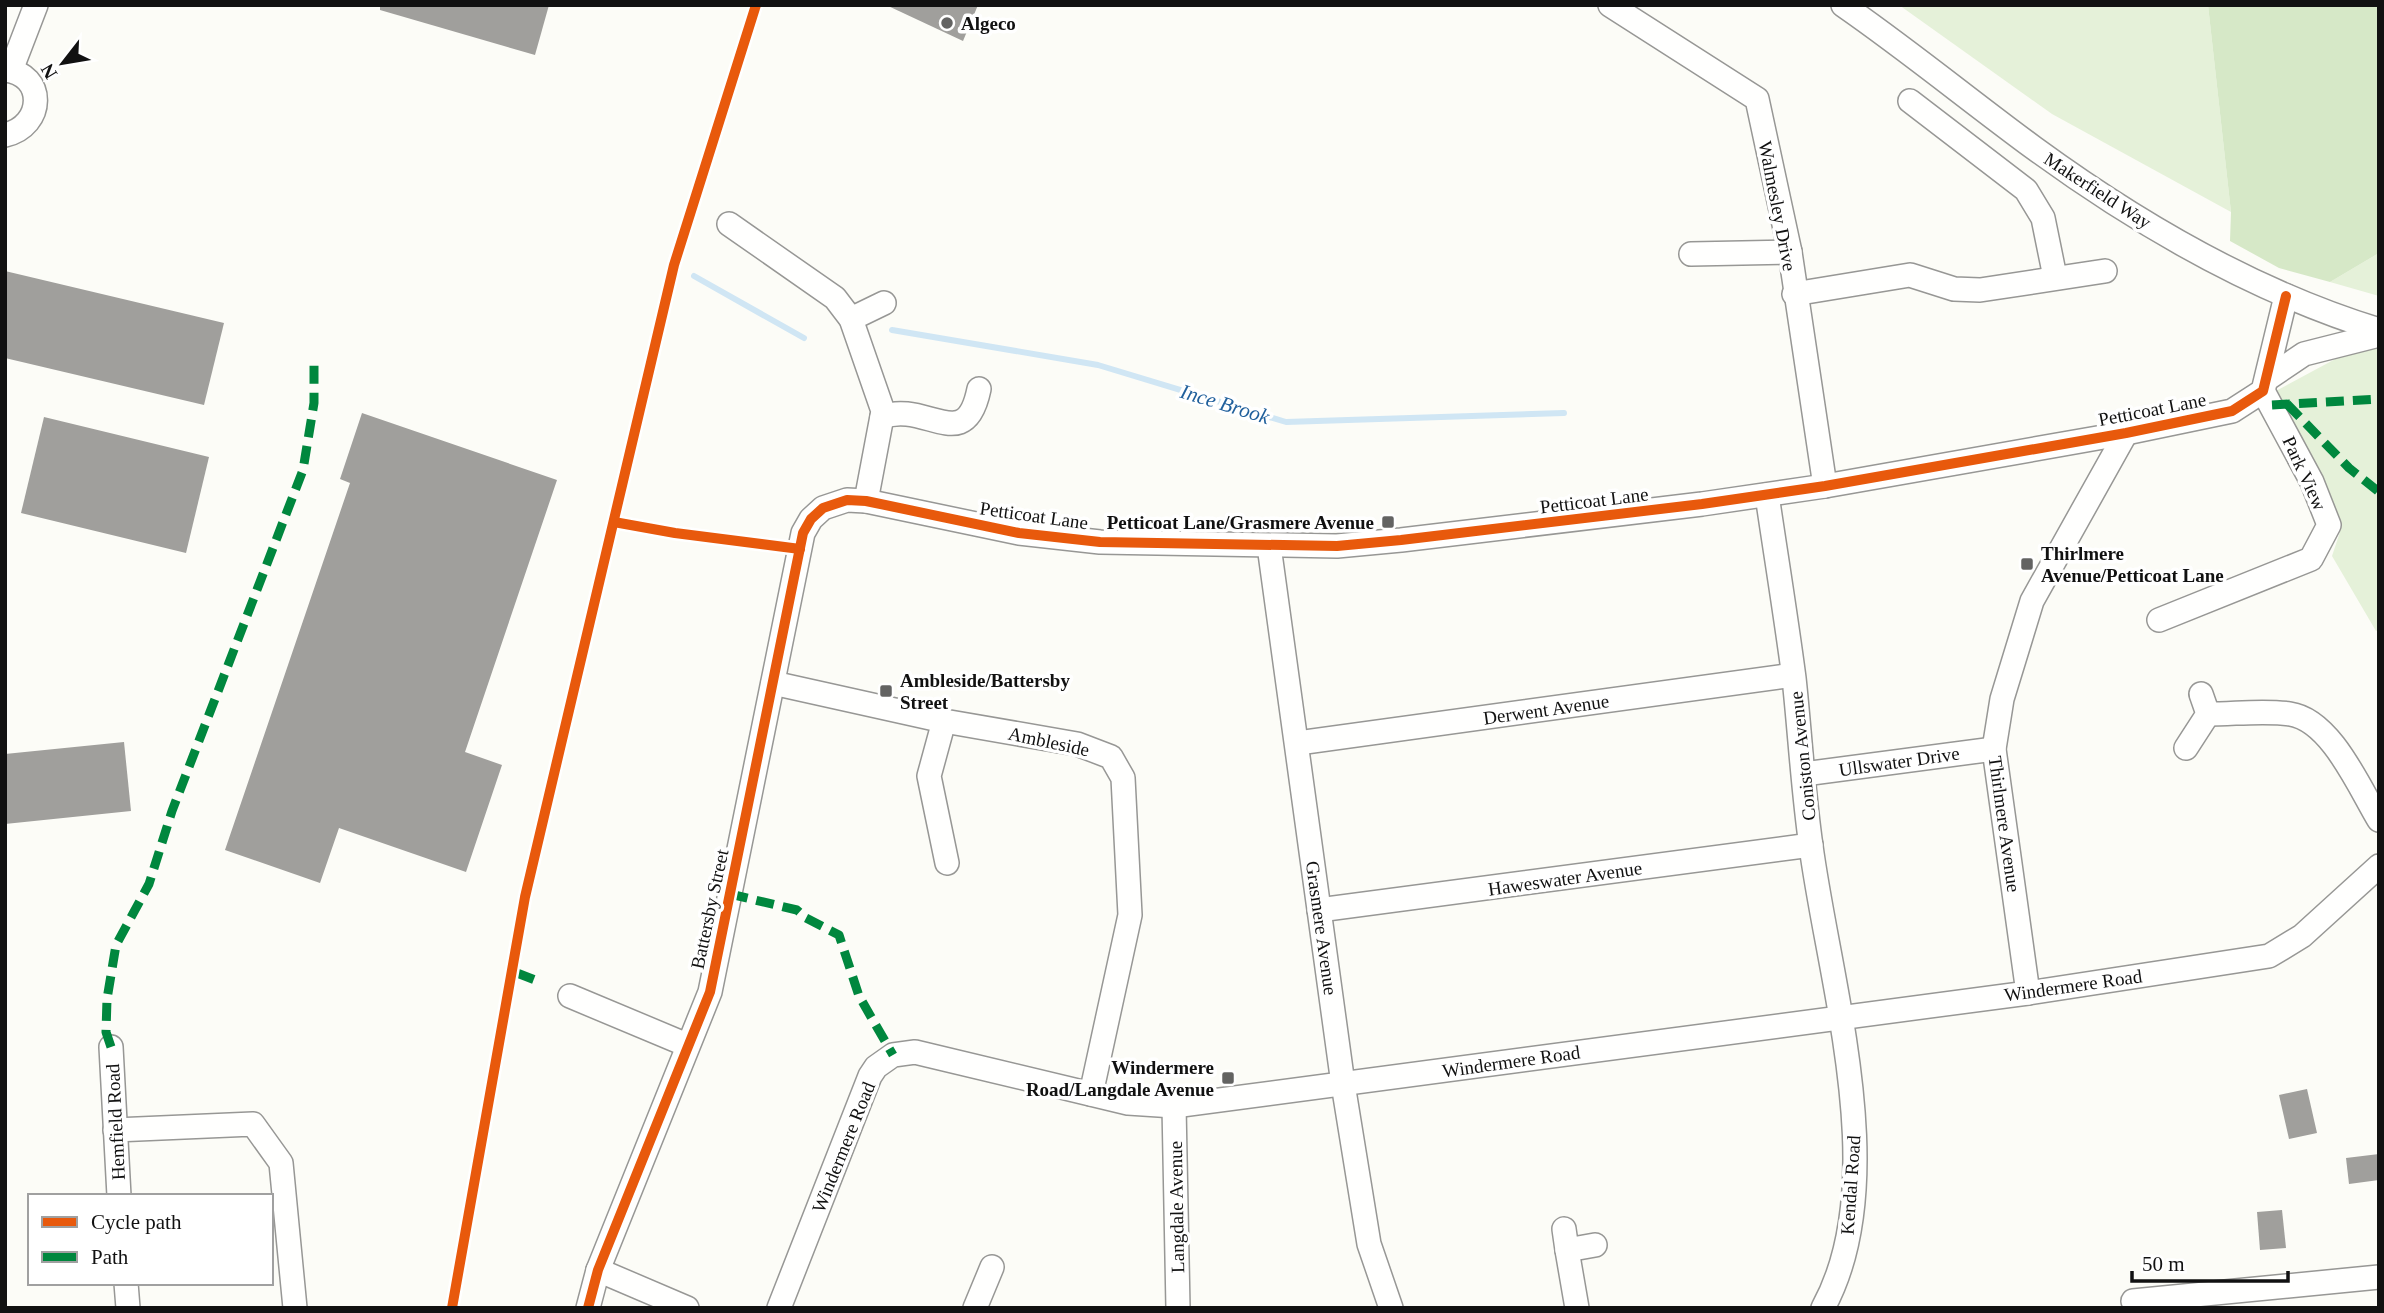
<svg xmlns="http://www.w3.org/2000/svg" width="2384" height="1313" font-family="'Times New Roman',serif">
  <style>
    .green { fill: #e5f1d9 }
    .forest { fill: #d6e8c7 }
    .lines { fill: none; stroke-linecap: round; stroke-linejoin: round }
    .stream { stroke: #d0e6f4; stroke-width: 6 }
    .building { fill: #a09f9c }
    .minor-casing { stroke: #979795; stroke-width: 26 }
    .minor { stroke: #fffffe; stroke-width: 23 }
    .quiet { stroke: #00873e; stroke-width: 9; stroke-dasharray: 18 9; stroke-linecap: butt }
    .cycleway-casing { stroke: #fff; stroke-width: 15 }
    .cycleway { stroke: #e8590c; stroke-width: 10 }
    .poi-dot { fill: #636362; stroke: #fff; stroke-width: 2.5 }
    .labels { text-anchor: middle; stroke-width: 7; stroke-linejoin: round; paint-order: stroke }
    .poi-label { font-size: 19px; font-weight: bold; fill: #111; stroke: #fff; text-anchor: start }
    .street-label { font-size: 19px; fill: #111; stroke: #fff }
    .water-label { font-size: 21px; font-style: italic; fill: #21609c; stroke: #fff }
  </style>
  <rect width="100%" height="100%" fill="#fcfcf7"/>
  <!-- green -->
  <g class="green">
    <polygon points="1899,5 2208,5 2231,212 2052,114"/>
    <polygon points="2379,253 2379,296 2330,282"/>
    <polygon points="2379,347 2379,629 2376,631 2332,556 2340,532 2320,481 2274,392 2352,350"/>
  </g>
  <!-- forest -->
  <polygon class="forest" points="2208,5 2379,5 2379,253 2330,282 2279,268 2230,241 2231,212"/>
  <g class="lines">
    <!-- stream -->
    <g class="stream">
      <polyline points="694,276 804,338"/>
      <polyline points="892,330 1098,365 1286,422 1564,413"/>
    </g>
  </g>
  <!-- building -->
  <g class="building">
    <polygon points="380,5 549,5 535,55 380,10"/>
    <polygon points="886,5 978,5 963,41"/>
    <polygon points="5,271 224,323 204,405 5,358"/>
    <polygon points="362,413 557,480 465,752 502,765 466,872 339,828 320,883 225,850 350,483 340,479"/>
    <polygon points="44,417 209,457 186,553 21,513"/>
    <polygon points="124,742 131,811 5,824 5,754"/>
    <polygon points="2307,1089 2317,1133 2289,1139 2279,1095"/>
    <polygon points="2379,1154 2379,1180 2349,1184 2346,1158"/>
    <polygon points="2282,1210 2286,1248 2260,1250 2257,1212"/>
  </g>
  <g class="lines">
    <defs>
      <g id="minor">
        <polyline points="1610,5 1757,99 1790,252 1825,486"/>
        <path d="M 1843,5 C 1908,50 1970,101 2034,148 C 2138,224 2255,292 2379,330"/>
        <path d="M 5,70 C 46,74 45,126 5,135"/>
        <polyline points="11,70 36,5"/>
        <polyline points="1910,101 2026,190 2043,218 2055,277"/>
        <polyline points="729,224 835,298 851,319 883,411 866,501"/>
        <polyline points="1691,254 1790,252"/>
        <polyline points="1794,294 1910,275 1954,289 1980,290 2105,271"/>
        <polyline points="851,319 884,303"/>
        <polyline points="2267,379 2304,354 2379,335"/>
        <path d="M 882,417 C 926,400 965,457 979,389"/>
        <path d="M 1767,495 C 1776,556 1786,617 1794,678 C 1800,734 1803,790 1811,846 C 1829,982 1893,1181 1823,1308"/>
        <polyline points="1269,546 1343,1084 1369,1244 1391,1308"/>
        <polyline points="2159,620 2311,559 2329,525 2312,482 2263,391"/>
        <polyline points="773,683 944,721 1077,744 1111,757 1123,778 1130,915 1091,1094"/>
        <path d="M 2208,714 C 2235,714 2265,710 2290,714 C 2331,720 2359,787 2379,820"/>
        <polyline points="944,721 929,776 947,863"/>
        <polyline points="1298,743 1793,675"/>
        <polyline points="2186,748 2208,714 2201,694"/>
        <polyline points="1804,774 1994,749"/>
        <polyline points="1319,910 1811,845"/>
        <polyline points="2028,993 1994,749 2002,699 2032,601 2126,433"/>
        <polyline points="570,996 687,1045"/>
        <polyline points="111,1047 119,1196"/>
        <polyline points="1174,1106 1178,1308"/>
        <polyline points="115,1130 253,1124 281,1163 295,1308"/>
        <polyline points="1564,1229 1567,1250 1595,1245"/>
        <polyline points="1567,1250 1577,1308"/>
        <polyline points="598,1270 687,1308"/>
        <polyline points="126,1283 128,1308"/>
        <polyline points="2133,1301 2379,1277"/>
        <polyline points="588,1308 598,1270 710,992 803,533 811,519 823,508 847,500 866,501 1019,533 1100,542 1337,546 1401,540 1702,504 1825,486 2126,433 2232,411 2263,391 2286,296"/>
        <polyline points="779,1308 870,1076 876,1067 893,1055 915,1052 1128,1103 1174,1106 2028,993 2269,956 2302,936 2379,866"/>
        <polyline points="975,1308 992,1267"/>
      </g>
    </defs>
    <!-- minor casing -->
    <use href="#minor" class="minor-casing"/>
    <!-- minor -->
    <use href="#minor" class="minor"/>
    <!-- quiet -->
    <g class="quiet">
      <polyline points="2287,404 2349,468 2379,492"/>
      <polyline points="2272,405 2379,399"/>
      <polyline points="730,894 797,910 806,918 839,935 859,996 893,1055"/>
      <polyline points="517,973 535,980"/>
      <polyline points="111,1047 106,1032 107,999 116,945 149,884 172,811 303,470 314,403 314,362"/>
    </g>
    <defs>
      <g id="cycleway">
        <polyline points="614,522 675,533 800,549"/>
        <polyline points="452,1308 525,897 674,265 756,5"/>
        <polyline points="588,1308 598,1270 710,992 803,533 811,519 823,508 847,500 866,501 1019,533 1100,542 1337,546 1401,540 1702,504 1825,486 2126,433 2232,411 2263,391 2286,296"/>
      </g>
    </defs>
    <!-- cycleway casing -->
    <use href="#cycleway" class="cycleway-casing"/>
    <!-- cycleway -->
    <use href="#cycleway" class="cycleway"/>
  </g>
  <!-- markers -->
  <g class="poi-dot">
    <circle cx="947" cy="23" r="7"/>
    <rect x="1381" y="515" width="14" height="14" rx="3.5"/>
    <rect x="2020" y="557" width="14" height="14" rx="3.5"/>
    <rect x="879" y="684" width="14" height="14" rx="3.5"/>
    <rect x="1221" y="1071" width="14" height="14" rx="3.5"/>
  </g>
  <g class="labels">
    <!-- poi labels -->
    <g class="poi-label">
      <text x="961" y="30">Algeco</text>
      <text x="1374" y="529" text-anchor="end">Petticoat Lane/Grasmere Avenue</text>
      <text x="2041" y="560">Thirlmere<tspan x="2041" dy="22">Avenue/Petticoat Lane</tspan></text>
      <text x="900" y="687">Ambleside/Battersby<tspan x="900" dy="22">Street</tspan></text>
      <text x="1214" y="1074" text-anchor="end">Windermere<tspan x="1214" dy="22">Road/Langdale Avenue</tspan></text>
    </g>
    <!-- street labels -->
    <g class="street-label">
      <text transform="translate(2098 190) rotate(33)" y="7">Makerfield Way</text>
      <text transform="translate(1778 206) rotate(79)" y="7">Walmesley Drive</text>
      <text transform="translate(2152 409) rotate(-11)" y="7">Petticoat Lane</text>
      <text transform="translate(2305 473) rotate(65)" y="7">Park View</text>
      <text transform="translate(1594 500) rotate(-7)" y="7">Petticoat Lane</text>
      <text transform="translate(1034 515) rotate(8)" y="7">Petticoat Lane</text>
      <text transform="translate(1546 709) rotate(-8)" y="7">Derwent Avenue</text>
      <text transform="translate(1049 741) rotate(12)" y="7">Ambleside</text>
      <text transform="translate(1802 756) rotate(-96)" y="7">Coniston Avenue</text>
      <text transform="translate(1899 761) rotate(-8)" y="7">Ullswater Drive</text>
      <text transform="translate(2005 824) rotate(82)" y="7">Thirlmere Avenue</text>
      <text transform="translate(1565 878) rotate(-8)" y="7">Haweswater Avenue</text>
      <text transform="translate(709 909) rotate(-78)" y="7">Battersby Street</text>
      <text transform="translate(1322 928) rotate(82)" y="7">Grasmere Avenue</text>
      <text transform="translate(2073 985) rotate(-8)" y="7">Windermere Road</text>
      <text transform="translate(1511 1061) rotate(-8)" y="7">Windermere Road</text>
      <text transform="translate(115 1122) rotate(-93)" y="7">Hemfield Road</text>
      <text transform="translate(843 1147) rotate(-68)" y="7">Windermere Road</text>
      <text transform="translate(1850 1185) rotate(-86)" y="7">Kendal Road</text>
      <text transform="translate(1176 1207) rotate(-91)" y="7">Langdale Avenue</text>
    </g>
    <!-- water labels -->
    <g class="water-label">
      <text transform="translate(1225 404) rotate(17)" y="7">Ince Brook</text>
    </g>
  </g>
  <!-- border -->
  <rect width="2384" height="1313" fill="none" stroke="#111111" stroke-width="14"/>
  <!-- legend -->
  <rect x="28" y="1194" width="245" height="91" fill="#ffffff" stroke="#a0a0a0" stroke-width="2"/>
  <rect x="42" y="1217" width="35" height="10" fill="#e8590c" stroke="#a0a0a0" stroke-width="2"/>
  <text x="91" y="1229" font-size="21" fill="#111111">Cycle path</text>
  <rect x="42" y="1252" width="35" height="10" fill="#00873e" stroke="#a0a0a0" stroke-width="2"/>
  <text x="91" y="1264" font-size="21" fill="#111111">Path</text>
  <!-- north arrow -->
  <g transform="translate(63 63) rotate(239)" stroke="#ffffff" stroke-width="5" paint-order="stroke">
  <path d="M0-5L12 26L0 18L-12 26Z" fill="#111111"/>
  <text y="-10" font-size="19" font-weight="bold" text-anchor="middle" fill="#111111">N</text>
  </g>
  <!-- scale -->
  <path d="M2132 1271v10h156v-10" fill="none" stroke="#111111" stroke-width="3.5"/>
  <text x="2142" y="1271" font-size="21" fill="#111111" stroke="#ffffff" stroke-width="5" paint-order="stroke">50 m</text>
</svg>
